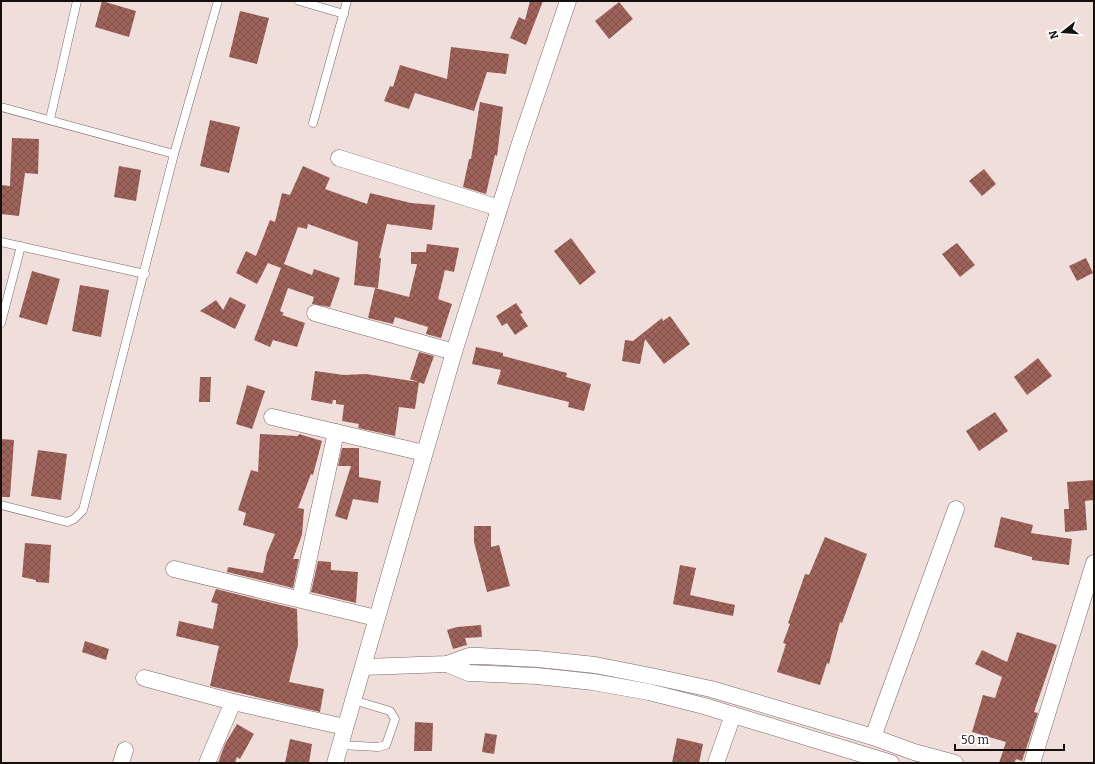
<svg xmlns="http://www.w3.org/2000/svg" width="1095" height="764" font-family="Bitter,serif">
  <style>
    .building { fill: url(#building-cross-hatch) }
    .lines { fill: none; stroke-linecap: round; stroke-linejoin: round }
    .lane-casing { stroke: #776865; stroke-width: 9 }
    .street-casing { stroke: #776865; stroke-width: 17 }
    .lane { stroke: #fff; stroke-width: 8 }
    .street { stroke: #fff; stroke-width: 16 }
  </style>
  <defs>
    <pattern id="building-cross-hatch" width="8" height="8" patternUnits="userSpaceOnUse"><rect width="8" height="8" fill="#9d625a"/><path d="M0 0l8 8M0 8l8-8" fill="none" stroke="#7f4f49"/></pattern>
  </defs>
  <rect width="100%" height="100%" fill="#f0dedb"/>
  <!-- building -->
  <g class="building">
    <polygon points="102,1 136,11 129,37 95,27"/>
    <polygon points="530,1 543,1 526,45 510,38 519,17 525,20"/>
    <polygon points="619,2 633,19 609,39 595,21"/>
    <polygon points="240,11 269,18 257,64 229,57"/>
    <polygon points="451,47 509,54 506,74 487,72 474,111 415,93 409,109 384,101 390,86 393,87 400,65 447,79"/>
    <polygon points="480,102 503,107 497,156 495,155 486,194 463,187 469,159 471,159"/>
    <polygon points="210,120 240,127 229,173 200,166"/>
    <polygon points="12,138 39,139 38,174 25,173 19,216 1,214 1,185 10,186"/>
    <polygon points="119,166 141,170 136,201 114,197"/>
    <polygon points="303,166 330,178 325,189 367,204 370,193 411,203 435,205 432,230 387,224 379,258 381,258 378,288 354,285 358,242 308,224 307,229 298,227 284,264 312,275 314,269 340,278 330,307 312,304 314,297 288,288 280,311 284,313 282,315 305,323 297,347 273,340 270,347 254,340 281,268 268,263 257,284 236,273 246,251 256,256 270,220 275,222 282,193 290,195"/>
    <polygon points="984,169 996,184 982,196 969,181"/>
    <polygon points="571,238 596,272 580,285 554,251"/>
    <polygon points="957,243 975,265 960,277 942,254"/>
    <polygon points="427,244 459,248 454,272 445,270 438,299 452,304 441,338 426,334 428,327 395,317 393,324 368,318 375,288 409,297 417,264 411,264 411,252 426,252"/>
    <polygon points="1086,258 1093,273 1077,281 1069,266"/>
    <polygon points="32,271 60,279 47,325 19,317"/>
    <polygon points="80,285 109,290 101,337 72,331"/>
    <polygon points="230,297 246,305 235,329 200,311 216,300 223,310"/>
    <polygon points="516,303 523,313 520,314 528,326 515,335 507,323 502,326 496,316"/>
    <polygon points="670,316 690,344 664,364 645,339 640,364 622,361 625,340 633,341 662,318 663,321"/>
    <polygon points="476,347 503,353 503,356 567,373 566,377 591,384 584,411 568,407 569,402 497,384 501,370 472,364"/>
    <polygon points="419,352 434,356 424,384 410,379"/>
    <polygon points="1038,358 1052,376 1027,395 1014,377"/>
    <polygon points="315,371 344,375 366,374 419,382 415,409 399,407 395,436 358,428 359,424 342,421 344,405 336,404 336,400 333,400 332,404 311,400"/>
    <polygon points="200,377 211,377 210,402 199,402"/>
    <polygon points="247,385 265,391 252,429 236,424"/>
    <polygon points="995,412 1008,431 979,451 966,431"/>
    <polygon points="260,434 298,436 299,434 322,441 313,475 311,474 298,508 304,509 302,535 293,559 299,559 293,588 227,572 228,567 263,573 267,553 275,534 243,525 246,513 238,510 251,470 258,472"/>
    <polygon points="1,439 14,440 10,497 1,497"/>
    <polygon points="342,448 359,448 359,477 381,481 378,503 353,499 347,520 335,516 351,466 338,466"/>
    <polygon points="38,450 67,454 61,500 31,496"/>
    <polygon points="1094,480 1094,500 1085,501 1087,530 1065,532 1064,509 1069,509 1067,482"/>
    <polygon points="1001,517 1033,525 1031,533 1072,539 1069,565 1032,560 1032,557 994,547"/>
    <polygon points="474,526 491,526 491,547 499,545 510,586 487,592 474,542"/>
    <polygon points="825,537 867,554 842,623 840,622 829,664 827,663 820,685 777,672 786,644 783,643 790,624 788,623 805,574 809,575"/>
    <polygon points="25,543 51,545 49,583 36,582 36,580 22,577"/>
    <polygon points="318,561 331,562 331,570 358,572 356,603 311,592"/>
    <polygon points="680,565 696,568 690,595 735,605 733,616 673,604"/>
    <polygon points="216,589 297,609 298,645 289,682 324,689 320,712 210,686 219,646 176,636 179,621 213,629 218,604 211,602"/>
    <polygon points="481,625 482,637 465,638 467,645 453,649 447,630 457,627"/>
    <polygon points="1017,632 1057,645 1034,712 1038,713 1022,761 1016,759 1014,763 999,763 1006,742 972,732 983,695 995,698 1002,677 975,664 982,650 1007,662"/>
    <polygon points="85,641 109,649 106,660 82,652"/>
    <polygon points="415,722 433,723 432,751 414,751"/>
    <polygon points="237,724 254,734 240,759 237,757 235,763 218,763 225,744"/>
    <polygon points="485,733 497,735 494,754 482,752"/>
    <polygon points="677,738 703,744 699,763 672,763"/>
    <polygon points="290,739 312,744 309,763 285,763"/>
  </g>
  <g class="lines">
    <defs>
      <g id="lane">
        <polyline points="299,1 344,14"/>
        <polyline points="1,107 174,154"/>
        <polyline points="50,119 77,1"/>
        <polyline points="313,123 347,1"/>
        <polyline points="1,242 145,274"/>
        <polyline points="1,323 21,246"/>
        <polyline points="1,505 67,522 74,519 83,510 174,154 218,1"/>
        <polyline points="340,745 378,747 386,745 395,719 390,711 353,700"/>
      </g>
      <g id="street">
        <polyline points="339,158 499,208"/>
        <polyline points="315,313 454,352"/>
        <polyline points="272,417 424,453"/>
        <polyline points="174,569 376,618"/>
        <polyline points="300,599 336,432"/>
        <polyline points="447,664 469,673 537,676 593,682 649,692 704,706 891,763"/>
        <polyline points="364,667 447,664 469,656 479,656 538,659 595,665 651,676 711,689 873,737 914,752 955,763"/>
        <polyline points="144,678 233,702 345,727"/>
        <polyline points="873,737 956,509"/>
        <polyline points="121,763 125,750"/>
        <polyline points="207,763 233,702"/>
        <polyline points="335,763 454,352 519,146 568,1"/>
        <polyline points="716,763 733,715"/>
        <polyline points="1032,763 1094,563"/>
      </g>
    </defs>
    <!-- lane casing -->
    <use href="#lane" class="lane-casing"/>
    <!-- street casing -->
    <use href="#street" class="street-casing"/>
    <!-- lane -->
    <use href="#lane" class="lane"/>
    <!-- street -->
    <use href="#street" class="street"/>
  </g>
  <!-- border -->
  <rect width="1095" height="764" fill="none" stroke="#150f0e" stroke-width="4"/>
  <!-- north arrow -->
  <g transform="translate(1063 32) rotate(253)" stroke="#ffffff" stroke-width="3" paint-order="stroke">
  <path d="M0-3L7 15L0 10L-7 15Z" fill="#150f0e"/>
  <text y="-6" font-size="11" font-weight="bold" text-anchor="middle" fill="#150f0e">N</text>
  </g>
  <!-- scale -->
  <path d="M955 744v6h109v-6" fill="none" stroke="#150f0e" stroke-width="2"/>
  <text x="961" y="744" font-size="12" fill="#150f0e" stroke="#ffffff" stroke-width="3" paint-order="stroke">50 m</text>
</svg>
